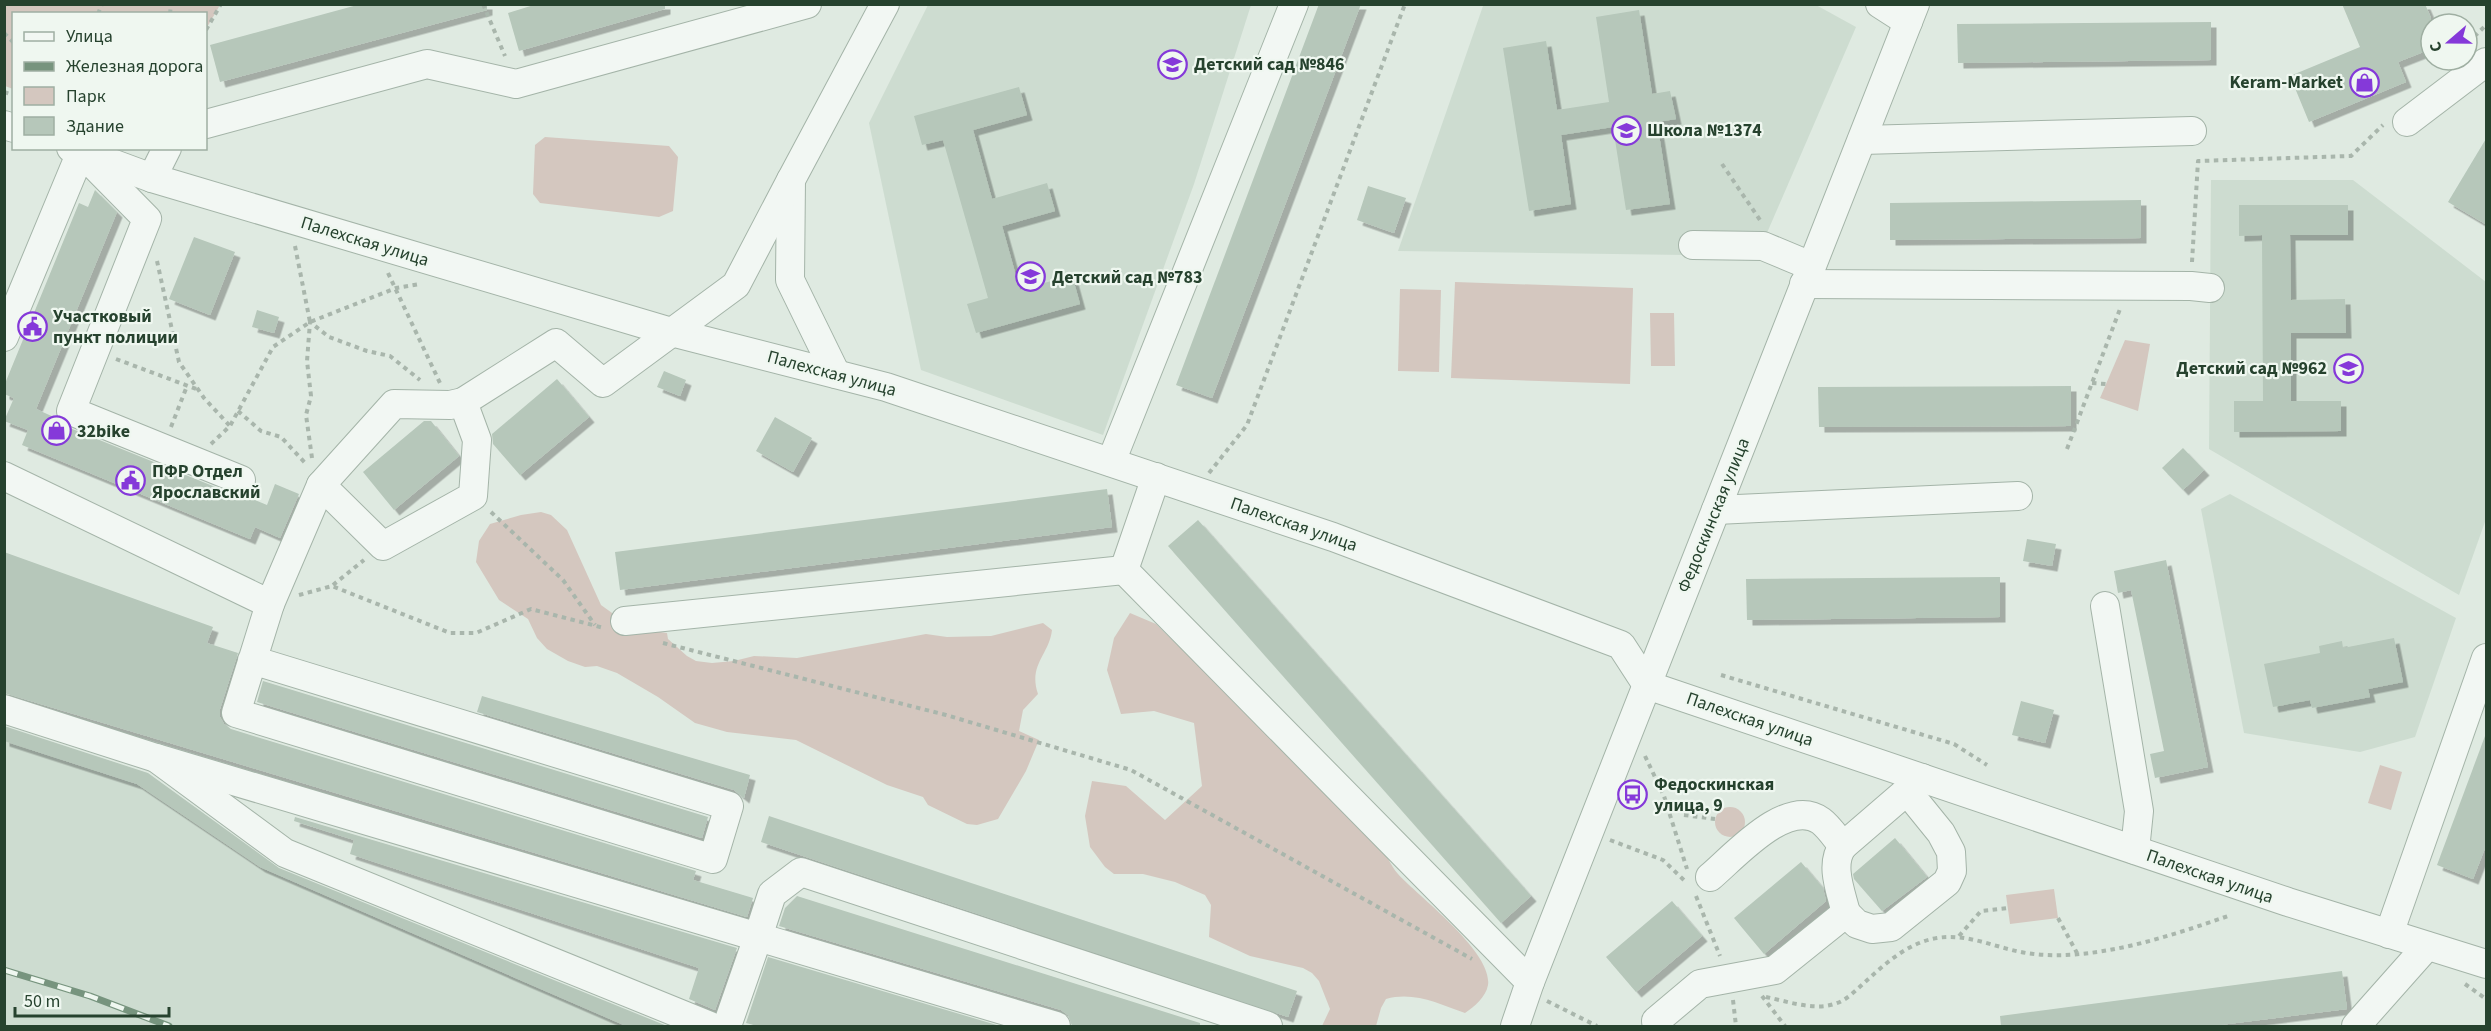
<svg xmlns="http://www.w3.org/2000/svg" width="2491" height="1031" font-family="'Source Sans 3',sans-serif">
  <style>
    .built { fill: #cddcd0 }
    .green { fill: #d4c7bf }
    .building { fill: #b6c7ba; filter: url(#shadow) }
    .lines { fill: none; stroke-linecap: round; stroke-linejoin: round }
    .minor-casing { stroke: #a4b4a8; stroke-width: 30 }
    .path { stroke: #a9b6ac; stroke-width: 4; stroke-dasharray: 4.5 4.5; stroke-linecap: butt }
    .minor { stroke: #f2f7f3; stroke-width: 28 }
    .rail-casing { stroke: #77947e; stroke-width: 7 }
    .rail { stroke: #eff7f0; stroke-width: 4.5; stroke-dasharray: 14; stroke-linecap: butt }
    .labels { text-anchor: middle; stroke-width: 4.5; stroke-linejoin: round; paint-order: stroke }
    .poi-label { font-size: 18px; font-weight: bold; fill: #26422e; stroke: #eff7f0; text-anchor: start }
    .street-label { font-size: 18px; fill: #26422e; stroke: #eff7f0 }
  </style>
  <defs>
    <filter id="shadow"><feDropShadow dx="5.5" dy="5.5" stdDeviation="0" flood-color="#0004"/></filter>
  </defs>
  <rect width="100%" height="100%" fill="#dfeae1"/>
  <!-- built -->
  <g class="built">
    <polygon points="1490,4 1816,5 1856,27 1757,256 1398,251 1483,6"/>
    <polygon points="928,5 1251,5 1194,184 1103,435 921,370 869,123"/>
    <polygon points="2211,180 2353,180 2486,282 2486,519 2459,595 2209,449"/>
    <polygon points="2230,494 2456,618 2415,737 2360,752 2244,733 2201,509"/>
    <polygon points="5,741 137,784 260,867 626,1026 5,1026"/>
  </g>
  <!-- green -->
  <g class="green">
    <polygon points="4,5 5,4 220,5 206,29 206,14 14,14 13,89 5,86"/>
    <polygon points="545,137 669,146 678,157 673,211 659,217 540,203 533,194 535,145"/>
    <polygon points="1455,282 1633,288 1630,384 1451,378"/>
    <polygon points="1400,289 1441,290 1439,372 1398,371"/>
    <polygon points="1650,313 1674,313 1675,366 1651,366"/>
    <polygon points="2125,340 2150,344 2138,411 2100,398"/>
    <path d="M 541,512 L 551,515 L 567,530 L 601,605 L 619,618 L 625,627 L 667,633 L 668,639 L 687,656 L 696,661 L 712,663 L 734,661 L 754,656 L 797,658 L 926,634 L 947,637 L 991,636 L 1043,623 L 1052,630 C 1049,655 1028,665 1038,694 L 1023,710 L 1019,731 L 1039,740 L 1026,771 L 998,819 L 977,825 L 967,824 L 928,805 L 923,797 L 887,785 L 796,740 L 727,732 L 695,723 L 658,697 L 617,673 L 597,666 L 585,667 L 568,661 L 547,649 L 537,638 L 528,619 L 499,600 L 476,562 L 479,541 L 490,524 L 521,515 Z"/>
    <path d="M 1130,613 L 1156,624 L 1380,842 C 1385,852 1390,865 1398,874 C 1419,897 1493,952 1488,985 C 1486,997 1474,1007 1465,1013 C 1439,1004 1414,991 1386,999 L 1381,1008 L 1376,1026 L 1322,1026 L 1330,1009 L 1319,981 L 1312,973 L 1303,968 L 1250,956 L 1209,937 L 1211,905 L 1205,895 L 1175,882 L 1143,874 L 1114,874 L 1105,867 L 1090,847 L 1085,816 L 1092,781 L 1126,786 L 1165,820 L 1202,786 L 1194,723 L 1154,711 L 1121,714 L 1107,670 L 1114,638 Z"/>
    <polygon points="2380,765 2402,772 2391,810 2368,803"/>
    <circle cx="1730" cy="822" r="15"/>
    <polygon points="2054,889 2058,918 2010,924 2006,895"/>
  </g>
  <!-- building -->
  <g class="building">
    <polygon points="361,4 487,4 487,10 220,82 210,45"/>
    <polygon points="537,4 665,4 665,9 519,51 508,13"/>
    <polygon points="1319,4 1361,4 1212,398 1176,385"/>
    <polygon points="2342,4 2425,4 2431,18 2431,49 2398,62 2406,82 2309,122 2290,76 2360,47"/>
    <polygon points="1639,10 1652,94 1670,91 1676,119 1657,122 1670,204 1626,210 1613,127 1561,135 1571,204 1529,211 1503,48 1546,41 1557,110 1609,102 1596,17"/>
    <polygon points="2211,22 2211,60 1958,63 1957,24"/>
    <polygon points="1019,87 1027,115 973,130 992,199 1047,183 1055,211 1002,226 1020,290 1072,275 1080,304 976,333 967,304 988,298 943,140 922,145 914,116"/>
    <polygon points="2487,137 2487,225 2448,202"/>
    <polygon points="1368,186 1406,198 1394,233 1357,220"/>
    <polygon points="95,190 117,212 36,409 56,418 65,426 235,495 245,496 267,505 275,484 299,494 280,538 255,527 250,539 22,445 28,430 4,421 14,398 4,394 4,386 79,203 88,207"/>
    <polygon points="2141,200 2141,238 1890,240 1890,203"/>
    <polygon points="2239,205 2348,205 2348,235 2290,235 2291,300 2345,299 2346,333 2291,333 2291,401 2341,401 2341,431 2234,432 2234,401 2263,401 2262,235 2239,236"/>
    <polygon points="194,237 235,252 210,315 169,299"/>
    <polygon points="257,310 279,317 274,333 252,327"/>
    <polygon points="664,371 686,380 680,396 657,387"/>
    <polygon points="557,379 589,417 520,475 493,444 492,434"/>
    <polygon points="2071,386 2071,426 1819,427 1818,387"/>
    <polygon points="775,417 812,438 793,472 756,451"/>
    <polygon points="424,421 431,421 459,456 394,510 363,472"/>
    <polygon points="2183,448 2204,470 2183,490 2162,468"/>
    <polygon points="1107,489 1112,527 620,590 615,552"/>
    <polygon points="1198,520 1531,896 1501,923 1168,546"/>
    <polygon points="2027,539 2056,544 2052,566 2023,561"/>
    <polygon points="4,552 213,627 207,643 238,653 220,709 220,717 224,724 231,729 696,871 693,880 753,898 747,917 4,693"/>
    <polygon points="2166,560 2208,767 2155,778 2150,754 2164,751 2131,590 2118,593 2114,571"/>
    <polygon points="2000,577 2000,617 1747,620 1746,579"/>
    <polygon points="2394,638 2403,682 2368,689 2370,697 2312,708 2310,700 2273,707 2264,664 2320,653 2319,646 2342,641 2343,648"/>
    <polygon points="263,681 708,817 702,838 257,702"/>
    <polygon points="482,696 750,775 744,798 734,790 477,712"/>
    <polygon points="2021,701 2054,710 2045,743 2012,735"/>
    <polygon points="4,726 148,773 279,868 667,1026 626,1026 260,867 137,784 4,741"/>
    <polygon points="2485,736 2487,843 2473,879 2437,865"/>
    <polygon points="769,816 1297,991 1288,1017 761,842"/>
    <polygon points="295,817 737,948 715,1010 689,999 699,968 350,854 354,840 294,821"/>
    <polygon points="1895,838 1927,877 1882,911 1854,879 1853,874"/>
    <polygon points="1801,862 1823,888 1826,901 1764,954 1734,918"/>
    <polygon points="797,896 1200,1023 1200,1026 1072,1026 1068,1015 1061,1010 779,926 785,908"/>
    <polygon points="1672,901 1702,936 1636,992 1606,957"/>
    <polygon points="768,957 1000,1026 758,1026 746,1023"/>
    <polygon points="2342,971 2347,1009 2212,1026 2001,1026 2000,1016"/>
  </g>
  <g class="lines">
    <defs>
      <g id="minor">
        <polyline points="1880,4 1908,22"/>
        <polyline points="2407,122 2486,62"/>
        <polyline points="206,124 427,64 516,84 807,4"/>
        <polyline points="4,125 14,128"/>
        <polyline points="1862,140 2192,131"/>
        <polyline points="71,148 152,178 671,332 886,387 1333,537 1621,645 1647,685 2288,902 2486,964"/>
        <polyline points="152,178 167,148"/>
        <polyline points="1693,245 1763,246 1811,266"/>
        <polyline points="1804,284 2191,286 2210,288"/>
        <polyline points="4,337 81,152 147,219 71,411 241,480"/>
        <polyline points="836,374 790,280 791,180 885,4"/>
        <polyline points="1111,462 1294,4"/>
        <polyline points="4,476 270,604 321,485 394,404 450,405 463,402 556,343 603,383 736,285 791,180"/>
        <polyline points="1156,477 1124,570 1530,982"/>
        <polyline points="321,485 383,546 473,496 477,440 463,402"/>
        <polyline points="1716,510 2018,496"/>
        <polyline points="2105,606 2139,811 2135,850"/>
        <polyline points="625,621 1124,570"/>
        <polyline points="252,660 729,806 713,859 236,713 270,604"/>
        <polyline points="4,709 156,758 285,853 710,1026"/>
        <polyline points="156,758 758,937 772,894 801,872 1268,1026"/>
        <path d="M 1710,877 C 1734,857 1787,796 1821,821 C 1829,827 1836,838 1843,846"/>
        <polyline points="1846,913 1857,924 1872,929 1891,927 1947,882 1952,871 1951,852 1941,833 1907,791"/>
        <polyline points="2389,934 2486,658"/>
        <path d="M 1656,1021 L 1700,984 L 1775,970 L 1846,913 C 1841,892 1829,864 1843,846 L 1922,778"/>
        <polyline points="727,1026 758,937 1056,1026"/>
        <polyline points="1515,1026 1530,982 1915,4"/>
        <polyline points="2356,1026 2427,946"/>
      </g>
    </defs>
    <!-- minor casing -->
    <use href="#minor" class="minor-casing"/>
    <!-- path -->
    <g class="path">
      <polyline points="483,4 505,56"/>
      <polyline points="98,14 102,4"/>
      <polyline points="170,14 171,4"/>
      <polyline points="206,30 221,4"/>
      <polyline points="4,33 14,43"/>
      <polyline points="2468,43 2486,25"/>
      <polyline points="4,92 14,95"/>
      <polyline points="1722,164 1762,223"/>
      <polyline points="295,246 310,322"/>
      <polyline points="157,261 179,362 204,398 230,426"/>
      <polyline points="2192,262 2198,161 2351,156 2383,125"/>
      <polyline points="388,273 440,383"/>
      <polyline points="116,359 199,390"/>
      <polyline points="2092,383 2106,384"/>
      <polyline points="238,411 261,431 281,437 307,465"/>
      <polyline points="171,427 187,386"/>
      <polyline points="211,444 230,426 273,347 310,322 396,288 420,284"/>
      <polyline points="2067,449 2120,309"/>
      <polyline points="312,458 306,415 311,396 307,361 310,322 329,337 367,351 390,356 420,380"/>
      <polyline points="1209,473 1247,425 1405,4"/>
      <polyline points="491,512 563,580 595,625"/>
      <polyline points="333,585 364,560"/>
      <polyline points="299,595 332,586 450,633 476,633 531,609 604,628"/>
      <polyline points="663,643 946,715 1131,770 1472,959"/>
      <polyline points="1721,675 1954,744 1987,765"/>
      <polyline points="1645,756 1664,796 1687,869"/>
      <polyline points="1684,815 1715,819"/>
      <polyline points="1610,840 1663,860 1686,882"/>
      <polyline points="1696,896 1720,956"/>
      <polyline points="2058,918 2077,953"/>
      <polyline points="1959,936 1981,911 2008,908"/>
      <polyline points="2465,984 2486,999"/>
      <polyline points="1762,996 1785,1026"/>
      <path d="M 1766,997 C 1786,1001 1814,1011 1834,1004 C 1846,1001 1855,991 1864,983 C 1885,964 1907,943 1937,938 C 1968,933 1996,948 2026,953 C 2090,963 2168,937 2228,916"/>
      <polyline points="1733,1000 1736,1026"/>
      <polyline points="1547,1001 1597,1026"/>
    </g>
    <!-- minor -->
    <use href="#minor" class="minor"/>
    <defs>
      <polyline id="rail" points="4,970 90,996 169,1026"/>
    </defs>
    <!-- rail casing -->
    <use href="#rail" class="rail-casing"/>
    <!-- rail -->
    <use href="#rail" class="rail"/>
  </g>
  <!-- icons -->
  <defs>
    <symbol id="school-ring" viewBox="-11 -11 22 22"><circle r="9.5" fill="#eff7f0" stroke="#8539d9" stroke-width="1.5"/><path d="M0-5L7-2L0 1L-7-2ZM-4 1L0 2.5L4 1V4Q0 6-4 4Z" fill="#8539d9"/></symbol>
    <symbol id="shop-ring" viewBox="-11 -11 22 22"><circle r="9.5" fill="#eff7f0" stroke="#8539d9" stroke-width="1.5"/><path d="M-5-2.5h2.3a2.7 3.5 0 0 1 5.4 0H5L5.5 6h-11ZM-1.5-2.5h3a1.5 2.3 0 0 0-3 0Z" fill="#8539d9"/></symbol>
    <symbol id="civic-ring" viewBox="-11 -11 22 22"><circle r="9.5" fill="#eff7f0" stroke="#8539d9" stroke-width="1.5"/><path d="M-.6-6.5H3V-4.5H.6V-3L4-1V1h2V6H-6V1h2V-1L-.6-3ZM-1.2 2.5V6h2.4V2.5Z" fill="#8539d9"/></symbol>
    <symbol id="bus-ring" viewBox="-11 -11 22 22"><circle r="9.5" fill="#eff7f0" stroke="#8539d9" stroke-width="1.5"/><path d="M-5-6H5V4H4V6H2V4H-2V6H-4V4H-5ZM-3.5-4V0h7V-4ZM-3.5 1.2v1.5H-2V1.2ZM2 1.2v1.5H3.5V1.2Z" fill="#8539d9"/></symbol>
  </defs>
  <g fill-rule="evenodd">
    <use href="#school-ring" x="1156" y="48" width="33" height="33"/>
    <use href="#shop-ring" x="2348" y="66" width="33" height="33"/>
    <use href="#school-ring" x="1610" y="114" width="33" height="33"/>
    <use href="#school-ring" x="1014" y="260" width="33" height="33"/>
    <use href="#civic-ring" x="16" y="310" width="33" height="33"/>
    <use href="#school-ring" x="2332" y="352" width="33" height="33"/>
    <use href="#shop-ring" x="40" y="414" width="33" height="33"/>
    <use href="#civic-ring" x="114" y="464" width="33" height="33"/>
    <use href="#bus-ring" x="1616" y="778" width="33" height="33"/>
  </g>
  <g class="labels">
    <!-- poi labels -->
    <g class="poi-label">
      <text x="1194" y="70">Детский сад №846</text>
      <text x="2343" y="88" text-anchor="end">Keram-Market</text>
      <text x="1647" y="136">Школа №1374</text>
      <text x="1052" y="283">Детский сад №783</text>
      <text x="53" y="322">Участковый<tspan x="53" dy="21">пункт полиции</tspan></text>
      <text x="2327" y="374" text-anchor="end">Детский сад №962</text>
      <text x="77" y="437">32bike</text>
      <text x="152" y="477">ПФР Отдел<tspan x="152" dy="21">Ярославский</tspan></text>
      <text x="1654" y="790">Федоскинская<tspan x="1654" dy="21">улица, 9</tspan></text>
    </g>
    <!-- street labels -->
    <g class="street-label">
      <text transform="translate(365 241) rotate(17)" y="6">Палехская улица</text>
      <text transform="translate(832 373) rotate(15)" y="6">Палехская улица</text>
      <text transform="translate(1713 515) rotate(-68)" y="6">Федоскинская улица</text>
      <text transform="translate(1294 524) rotate(19)" y="6">Палехская улица</text>
      <text transform="translate(1750 719) rotate(19)" y="6">Палехская улица</text>
      <text transform="translate(2210 876) rotate(19)" y="6">Палехская улица</text>
    </g>
  </g>
  <!-- border -->
  <rect width="2491" height="1031" fill="none" stroke="#26422e" stroke-width="12"/>
  <!-- legend -->
  <rect x="12" y="12" width="195" height="138" fill="#eff7f0" stroke="#9fafa2" stroke-width="1.5"/>
  <rect x="24" y="32" width="30" height="9" fill="#f2f7f3" stroke="#9fafa2" stroke-width="1.5"/>
  <text x="66" y="42" font-size="18" fill="#26422e">Улица</text>
  <rect x="24" y="62" width="30" height="9" fill="#77947e" stroke="#9fafa2" stroke-width="1.5"/>
  <text x="66" y="72" font-size="18" fill="#26422e">Железная дорога</text>
  <rect x="24" y="87" width="30" height="18" fill="#d4c7bf" stroke="#9fafa2" stroke-width="1.5"/>
  <text x="66" y="102" font-size="18" fill="#26422e">Парк</text>
  <rect x="24" y="117" width="30" height="18" fill="#b6c7ba" stroke="#9fafa2" stroke-width="1.5"/>
  <text x="66" y="132" font-size="18" fill="#26422e">Здание</text>
  <!-- north arrow -->
  <g transform="translate(2449 42) rotate(250)"><circle r="28" fill="#eff7f0" stroke="#9fafa2" stroke-width="1.5"/>
  <path d="M0-4.5L10 22L0 15L-10 22Z" fill="#8539d9"/>
  <text y="-9" font-size="16" font-weight="bold" text-anchor="middle" fill="#26422e">С</text>
  </g>
  <!-- scale -->
  <path d="M15 1007v9h154v-9" fill="none" stroke="#26422e" stroke-width="3"/>
  <text x="24" y="1007" font-size="18" fill="#26422e" stroke="#eff7f0" stroke-width="4.5" paint-order="stroke">50 m</text>
</svg>
